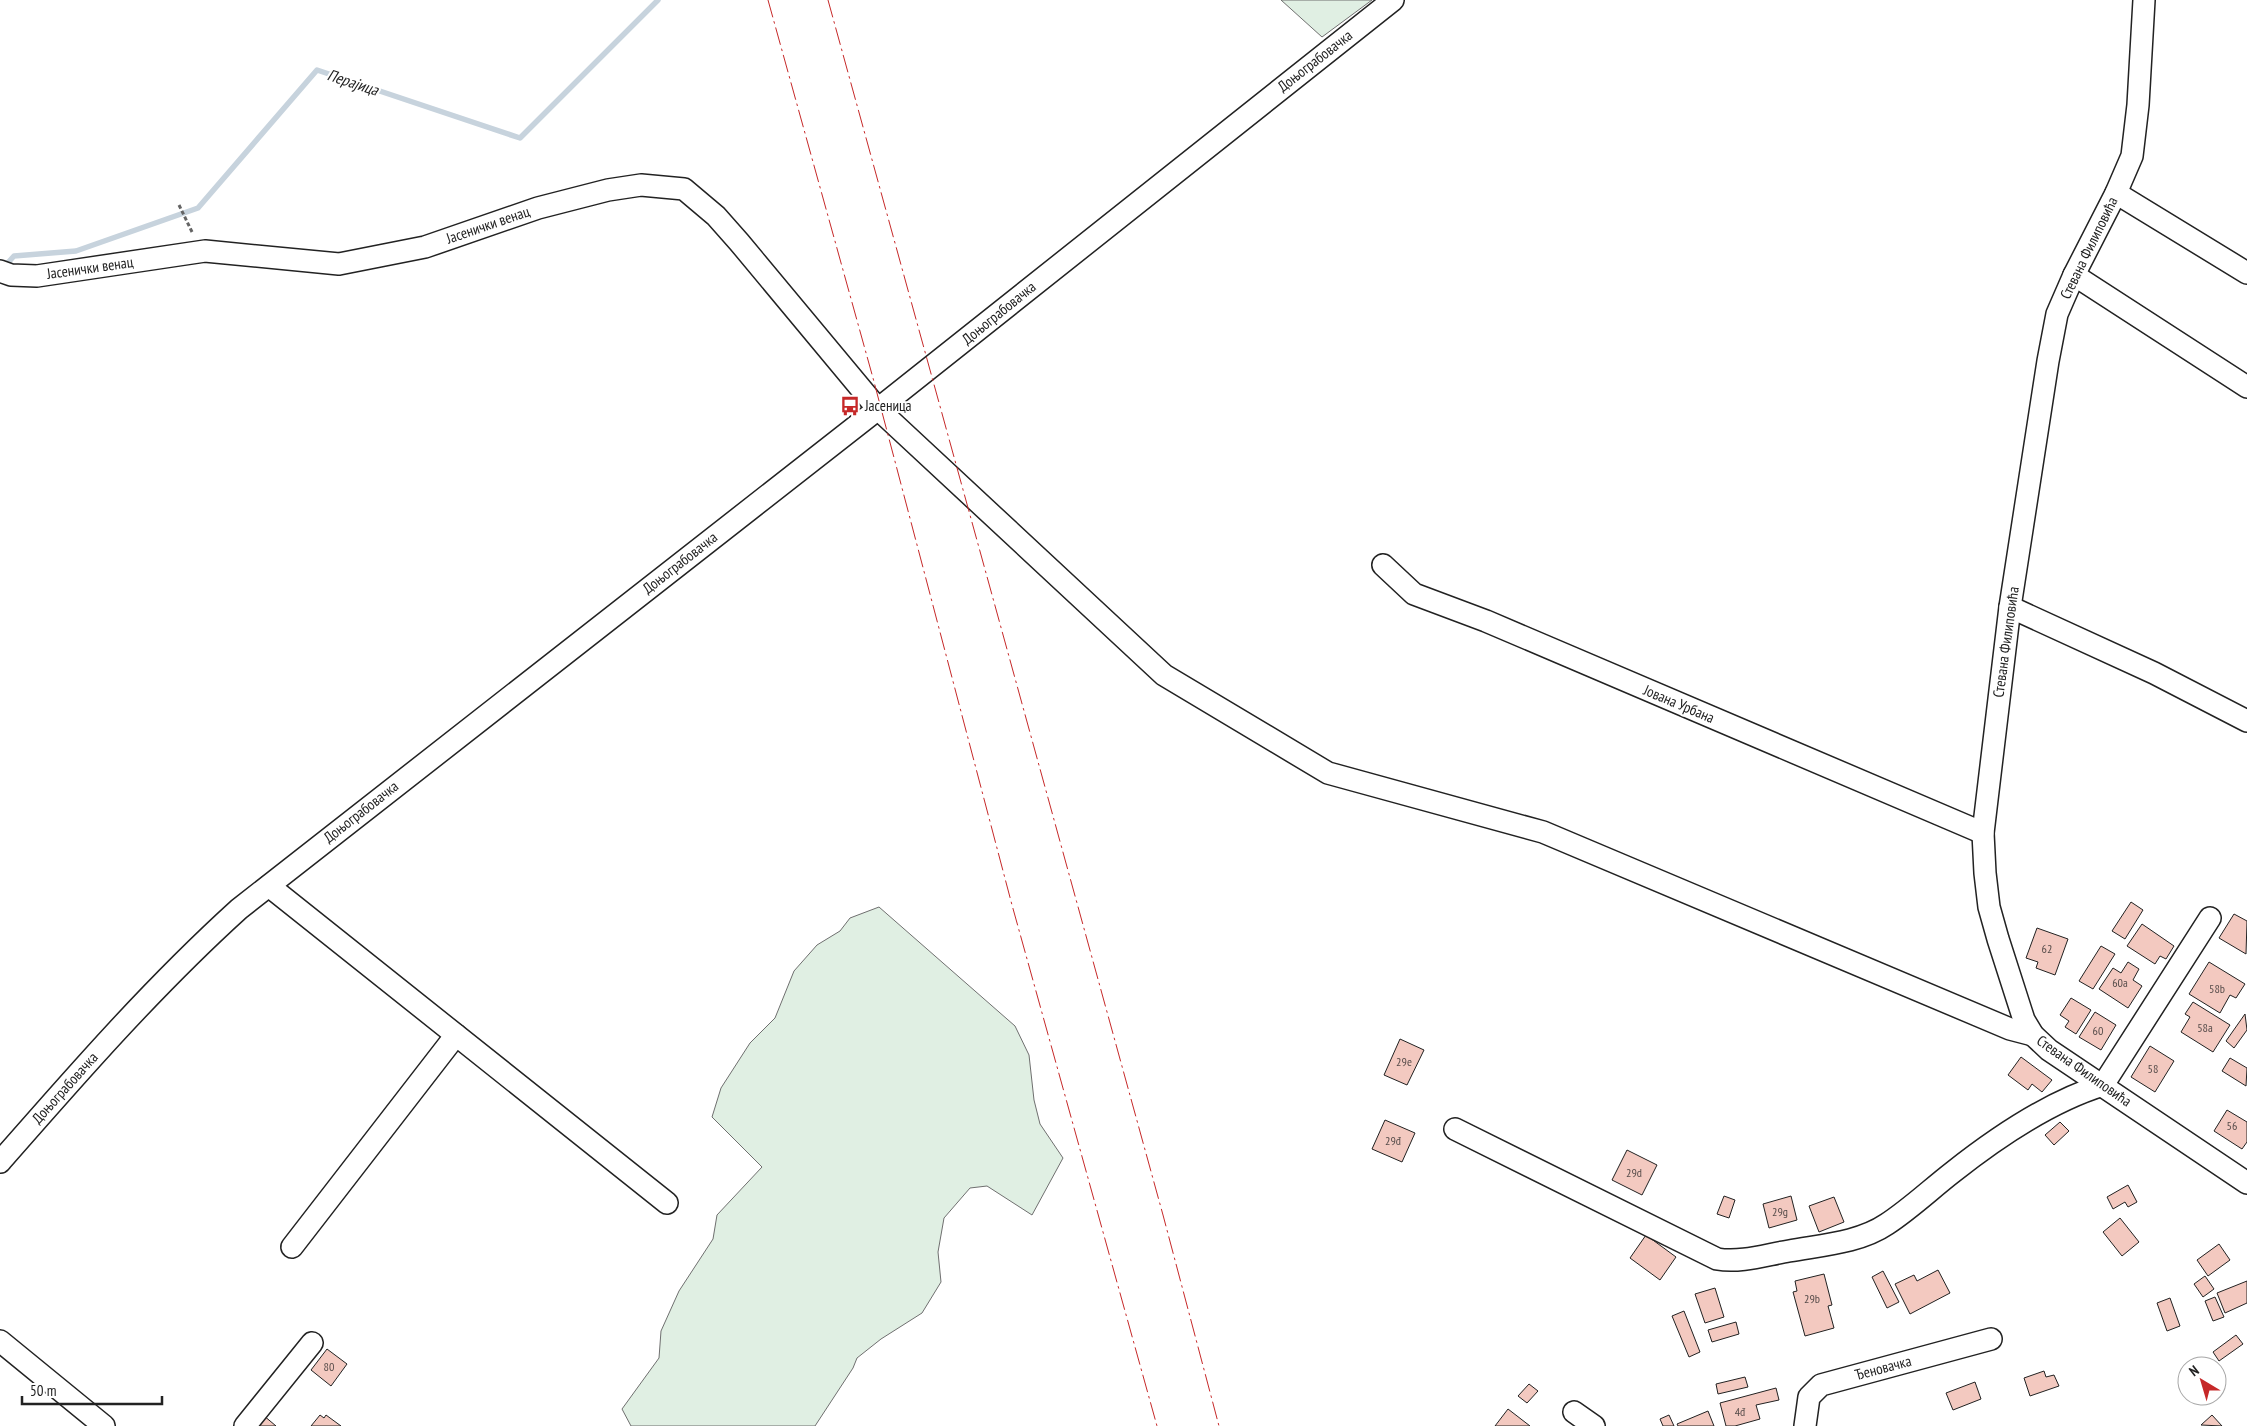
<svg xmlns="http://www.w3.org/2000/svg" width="2247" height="1426" font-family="'PT Sans Narrow',sans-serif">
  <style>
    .green { fill: #e0efe3; stroke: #6f6f6f }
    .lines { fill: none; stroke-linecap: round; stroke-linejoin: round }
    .stream { stroke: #c7d3dd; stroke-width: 5.5 }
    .building { fill: #f3c9c0; stroke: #222 }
    .minor-casing { stroke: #222; stroke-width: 24 }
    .path { stroke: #646464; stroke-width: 3; stroke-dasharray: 4 2.5; stroke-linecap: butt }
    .minor { stroke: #fff; stroke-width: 21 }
    .power { stroke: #c62828; stroke-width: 1; stroke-dasharray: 18 4 2.5 4; stroke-linecap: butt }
    .labels { text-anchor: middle; stroke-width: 4; stroke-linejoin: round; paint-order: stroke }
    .number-label { font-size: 12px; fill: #564c4a }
    .street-label { font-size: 15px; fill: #222; stroke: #fff }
    .poi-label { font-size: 15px; fill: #222; stroke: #fff; text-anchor: start }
    .water-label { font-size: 16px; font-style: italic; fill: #222; stroke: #fff }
  </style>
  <rect width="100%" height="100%" fill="#fff"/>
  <!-- green -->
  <g class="green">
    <polygon points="1281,0 1372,0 1322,37"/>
    <polygon points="879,907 1015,1026 1029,1055 1034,1100 1040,1124 1063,1158 1032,1215 987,1186 970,1188 944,1218 938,1252 941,1282 922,1313 881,1339 857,1358 853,1368 815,1426 631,1426 622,1409 659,1358 661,1331 679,1291 713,1239 717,1215 762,1167 712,1117 721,1088 750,1043 775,1018 794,971 817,945 840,931 850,918"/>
  </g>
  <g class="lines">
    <!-- stream -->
    <polyline class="stream" points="4,267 14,256 76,251 198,208 317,70 520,138 658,0"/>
  </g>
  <!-- building -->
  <g class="building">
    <polygon points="2131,902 2143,910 2125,939 2112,931"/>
    <polygon points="2234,914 2247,921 2246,954 2219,938"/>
    <polygon points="2142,924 2174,946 2166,959 2160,956 2155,964 2127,946"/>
    <polygon points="2037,928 2068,939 2055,975 2036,968 2038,962 2026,958"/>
    <polygon points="2101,946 2115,954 2093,989 2079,981"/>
    <polygon points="2128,962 2139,969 2133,980 2142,986 2128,1008 2099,989 2113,968 2121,973"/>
    <polygon points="2209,962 2245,984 2236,998 2230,995 2220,1013 2189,994"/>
    <polygon points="2071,998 2091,1010 2076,1034 2065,1027 2069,1021 2060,1015"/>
    <polygon points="2193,1002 2230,1025 2213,1052 2181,1032 2190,1017 2185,1014"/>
    <polygon points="2095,1012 2116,1025 2101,1050 2079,1037"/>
    <polygon points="2245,1014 2247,1030 2234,1048 2226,1041"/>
    <polygon points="1400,1039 1424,1050 1407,1085 1384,1075"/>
    <polygon points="2150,1046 2174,1061 2155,1092 2131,1077"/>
    <polygon points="2021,1057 2052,1080 2042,1092 2032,1084 2028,1090 2008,1075"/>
    <polygon points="2230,1058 2247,1068 2246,1086 2222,1071"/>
    <polygon points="2227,1110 2247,1122 2247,1142 2242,1149 2214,1131"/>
    <polygon points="1385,1120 1415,1133 1402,1162 1372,1149"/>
    <polygon points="2060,1122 2069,1131 2054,1145 2045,1135"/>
    <polygon points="1627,1150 1657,1165 1642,1195 1612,1180"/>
    <polygon points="2128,1185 2137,1202 2128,1207 2125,1202 2113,1209 2107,1197"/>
    <polygon points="1724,1196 1735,1200 1729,1218 1717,1214"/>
    <polygon points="1791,1196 1797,1220 1769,1228 1763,1204"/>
    <polygon points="1834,1197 1844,1222 1819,1232 1809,1206"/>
    <polygon points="2120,1218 2139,1242 2122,1256 2103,1232"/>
    <polygon points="1646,1235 1676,1257 1660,1280 1630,1258"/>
    <polygon points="2219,1244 2230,1260 2208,1276 2197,1260"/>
    <polygon points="1938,1270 1950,1293 1910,1314 1895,1284 1914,1275 1917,1281"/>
    <polygon points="1883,1271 1899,1302 1887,1308 1872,1277"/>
    <polygon points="1824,1274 1832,1305 1828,1306 1834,1328 1805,1336 1793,1292 1797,1291 1795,1281"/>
    <polygon points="2205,1276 2214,1289 2203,1297 2194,1284"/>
    <polygon points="2247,1281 2247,1303 2225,1313 2217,1293"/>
    <polygon points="1715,1288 1724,1317 1705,1323 1695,1294"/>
    <polygon points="2215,1297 2224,1317 2213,1321 2205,1301"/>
    <polygon points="2170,1298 2180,1326 2167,1331 2157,1303"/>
    <polygon points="1684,1311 1700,1352 1689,1357 1672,1316"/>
    <polygon points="1736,1322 1739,1334 1712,1342 1708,1330"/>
    <polygon points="2236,1335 2243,1344 2219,1361 2213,1352"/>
    <polygon points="327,1349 347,1364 331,1386 311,1370"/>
    <polygon points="2044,1371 2046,1377 2054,1375 2059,1386 2030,1396 2024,1378"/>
    <polygon points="1745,1377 1748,1387 1718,1394 1716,1384"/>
    <polygon points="1975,1382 1981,1399 1953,1410 1946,1393"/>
    <polygon points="1529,1384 1538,1391 1527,1403 1518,1396"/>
    <polygon points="1776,1388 1779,1400 1756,1405 1760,1419 1735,1426 1726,1426 1720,1403"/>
    <polygon points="1508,1409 1530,1426 1495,1426"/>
    <polygon points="1708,1411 1714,1426 1678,1426 1677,1424"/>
    <polygon points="263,1415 276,1426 256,1426"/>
    <polygon points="320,1415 324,1418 326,1415 341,1426 311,1426"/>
    <polygon points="1669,1415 1674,1426 1663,1426 1660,1419"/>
    <polygon points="2212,1415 2222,1426 2201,1425"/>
  </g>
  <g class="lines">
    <defs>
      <g id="minor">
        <polyline points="2144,0 2138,105 2132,156 2116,193 2074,275 2057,314 2048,361 2010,607 1983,833 1985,873 1989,907 1998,939 2024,1020 2033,1035 2049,1050 2247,1183"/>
        <polyline points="2116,193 2247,273"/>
        <polyline points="0,271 11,275 37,276 205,251 339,264 425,247 538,208 608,190 641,185 684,189 716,216 739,242 878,409 1164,675 1328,773 1543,832 2010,1029 2033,1035"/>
        <polyline points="2074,275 2247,387"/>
        <polyline points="1383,565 1414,594 1486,621 1983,833"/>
        <polyline points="2010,607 2154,673 2247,721"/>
        <polyline points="269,886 667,1203"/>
        <path d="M 1455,1129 L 1717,1259 C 1741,1263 1765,1255 1789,1251 C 1821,1245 1859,1243 1887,1224 C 1910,1209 1931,1189 1953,1172 C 1996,1138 2051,1101 2103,1085 L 2210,918"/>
        <path d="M 0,1162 C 77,1074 153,987 239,909 L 878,409 L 1393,0"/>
        <polyline points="292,1247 456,1035"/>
        <polyline points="0,1341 104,1426"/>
        <polyline points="1574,1412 1594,1426"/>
        <polyline points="245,1426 312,1343"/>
        <polyline points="1805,1426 1809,1397 1821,1385 1991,1339"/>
      </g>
    </defs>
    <!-- minor casing -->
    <use href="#minor" class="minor-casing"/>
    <!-- path -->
    <polyline class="path" points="179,205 193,234"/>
    <!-- minor -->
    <use href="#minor" class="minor"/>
    <!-- power -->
    <g class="power">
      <polyline points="768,0 873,378 1012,905 1157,1426"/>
      <polyline points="828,0 1163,1215 1219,1426"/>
    </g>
  </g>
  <!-- icons -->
  <defs>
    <symbol id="bus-bare" viewBox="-9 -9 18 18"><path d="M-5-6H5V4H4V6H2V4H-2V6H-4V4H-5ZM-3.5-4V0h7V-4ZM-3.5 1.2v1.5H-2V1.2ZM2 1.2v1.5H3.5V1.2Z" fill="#c62828" stroke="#fff" stroke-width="2.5" paint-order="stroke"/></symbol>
  </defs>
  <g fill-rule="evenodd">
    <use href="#bus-bare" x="836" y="392" width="28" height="28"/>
  </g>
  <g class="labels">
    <!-- number labels -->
    <g class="number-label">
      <text x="2047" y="953">62</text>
      <text x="2120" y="987">60a</text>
      <text x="2217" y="993">58b</text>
      <text x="2205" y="1032">58a</text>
      <text x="2098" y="1035">60</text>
      <text x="1404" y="1066">29e</text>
      <text x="2153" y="1073">58</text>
      <text x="2232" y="1130">56</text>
      <text x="1393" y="1145">29đ</text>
      <text x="1634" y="1177">29d</text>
      <text x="1780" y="1216">29g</text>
      <text x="1812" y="1303">29b</text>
      <text x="329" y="1371">80</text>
      <text x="1740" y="1416">4đ</text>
    </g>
    <!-- street labels -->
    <g class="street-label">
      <text transform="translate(1315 61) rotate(-38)" y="5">Доњограбовачка</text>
      <text transform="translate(488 225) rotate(-19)" y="5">Јасенички венац</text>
      <text transform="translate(2089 248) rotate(-64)" y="5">Стевана Филиповића</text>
      <text transform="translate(90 268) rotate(-8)" y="5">Јасенички венац</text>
      <text transform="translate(999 313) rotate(-39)" y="5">Доњограбовачка</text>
      <text transform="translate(680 563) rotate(-38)" y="5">Доњограбовачка</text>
      <text transform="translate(2006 642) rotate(-82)" y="5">Стевана Филиповића</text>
      <text transform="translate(1679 704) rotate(23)" y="5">Јована Урбана</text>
      <text transform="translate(361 812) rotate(-38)" y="5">Доњограбовачка</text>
      <text transform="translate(2084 1071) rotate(35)" y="5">Стевана Филиповића</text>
      <text transform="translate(65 1088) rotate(-48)" y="5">Доњограбовачка</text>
      <text transform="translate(1883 1368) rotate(-15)" y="5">Ђеновачка</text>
    </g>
    <!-- poi labels -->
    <g class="poi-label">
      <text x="865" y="411">Јасеница</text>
    </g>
    <!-- water labels -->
    <g class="water-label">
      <text transform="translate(353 82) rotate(18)" y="6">Перајица</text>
    </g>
  </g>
  <!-- north arrow -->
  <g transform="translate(2202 1381) rotate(322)"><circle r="24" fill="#ffffff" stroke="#a7a7a7"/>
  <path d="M0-4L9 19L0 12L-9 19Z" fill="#c62828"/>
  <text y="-8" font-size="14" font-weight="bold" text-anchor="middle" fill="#222222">N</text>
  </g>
  <!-- scale -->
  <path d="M22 1396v8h140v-8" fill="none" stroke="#222222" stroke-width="2.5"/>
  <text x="30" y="1396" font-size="15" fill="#222222" stroke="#ffffff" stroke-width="4" paint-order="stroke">50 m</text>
</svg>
